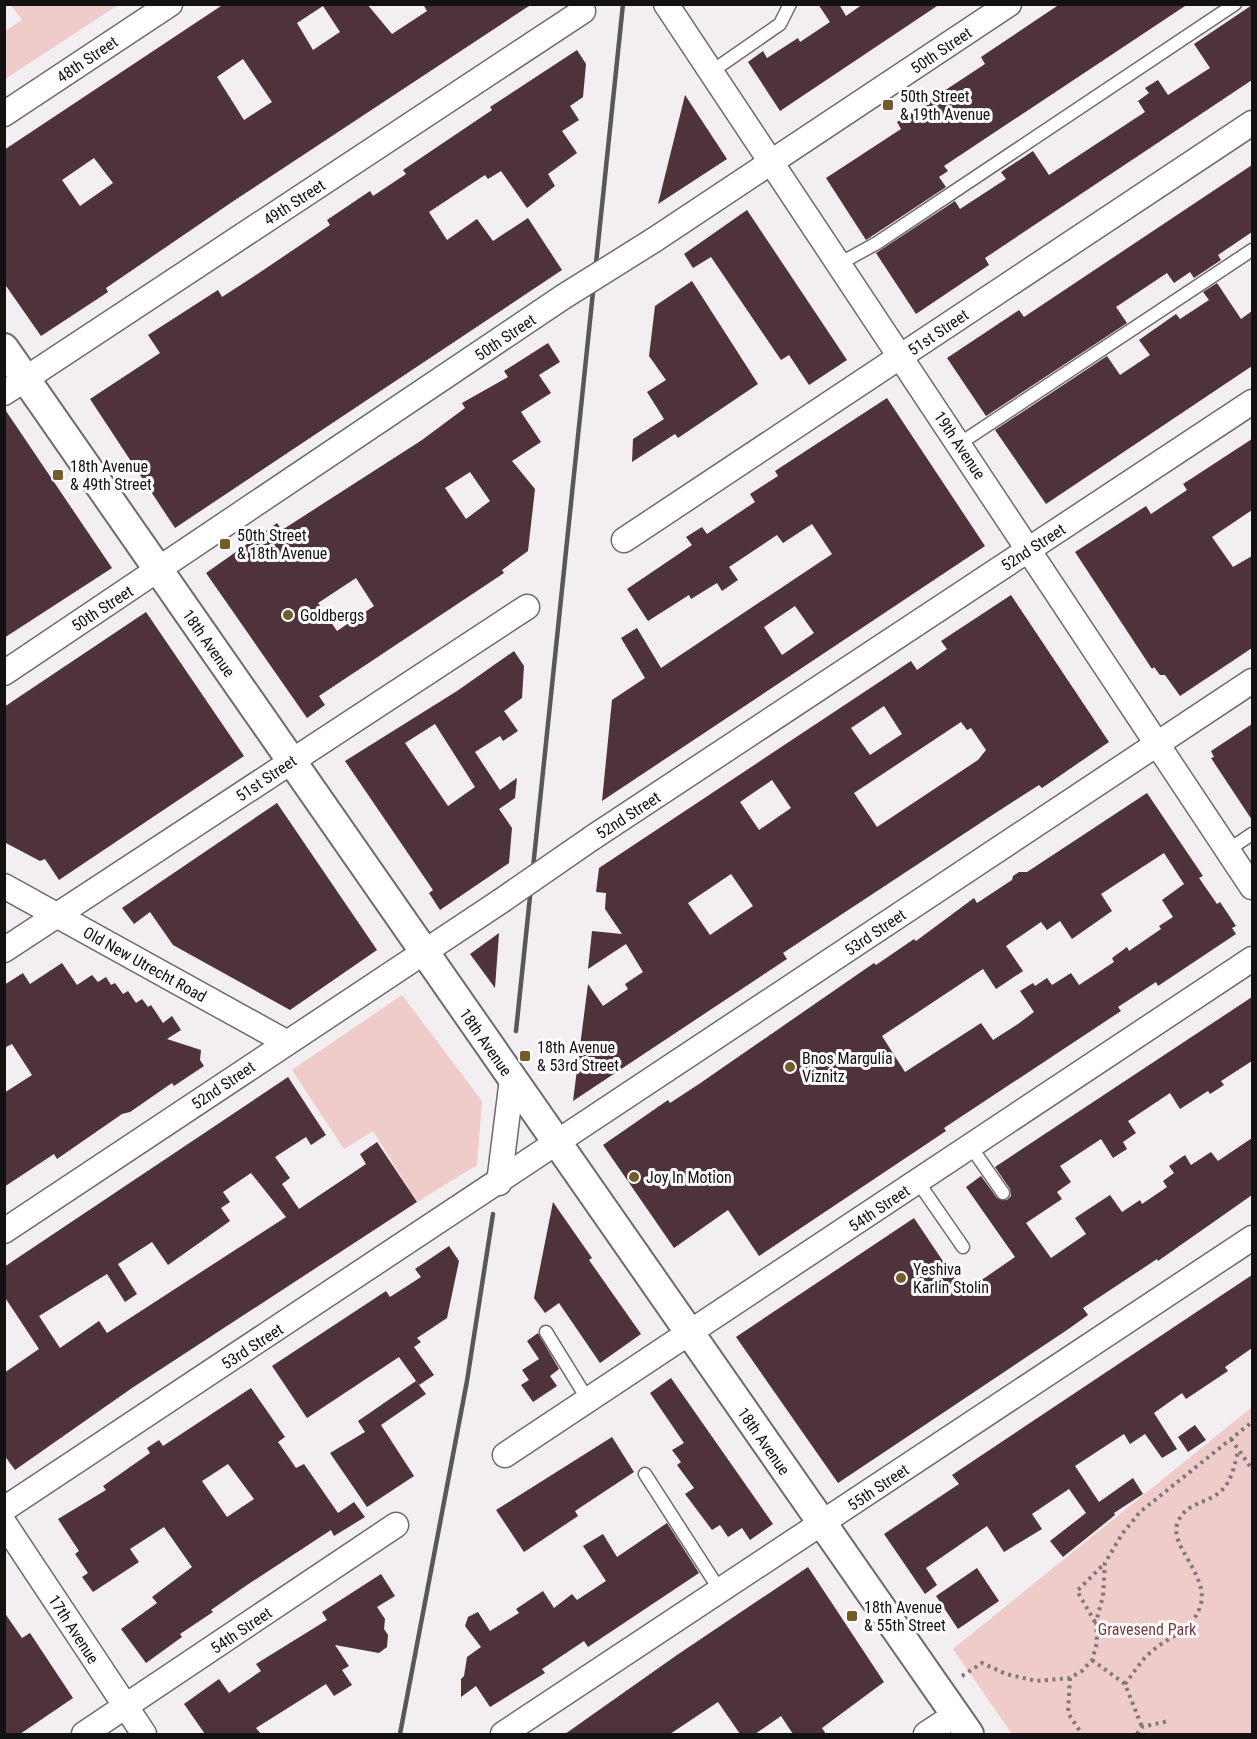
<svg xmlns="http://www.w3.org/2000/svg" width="1257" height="1739" font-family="'Roboto Condensed',sans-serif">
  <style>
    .green { fill: #efcbc9 }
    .building { fill: #4e333a; fill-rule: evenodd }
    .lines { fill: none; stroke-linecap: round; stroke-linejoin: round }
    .service-casing { stroke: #6f6a6d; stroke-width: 15 }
    .minor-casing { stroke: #6f6a6d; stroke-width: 27 }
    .tertiary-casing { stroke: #6f6a6d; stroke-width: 32 }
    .path { stroke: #7d797b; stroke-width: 4; stroke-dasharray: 3 4.5; stroke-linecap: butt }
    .service { stroke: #fff; stroke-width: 12 }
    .minor { stroke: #fff; stroke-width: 24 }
    .tertiary { stroke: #fff; stroke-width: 28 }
    .rail { stroke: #5a5758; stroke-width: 4.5 }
    .minor-bridge-casing { stroke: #6f6a6d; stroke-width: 27; stroke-linecap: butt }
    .minor-bridge { stroke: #fff; stroke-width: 24 }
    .poi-dot { fill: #745b2c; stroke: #fffcfe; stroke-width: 2 }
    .labels { text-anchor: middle; stroke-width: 6; stroke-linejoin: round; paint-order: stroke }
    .street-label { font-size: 16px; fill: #131112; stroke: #fffcfe }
    .poi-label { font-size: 16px; fill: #131112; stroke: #fffcfe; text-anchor: start }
    .park-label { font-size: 16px; fill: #713e3d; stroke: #fffcfe }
  </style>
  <rect width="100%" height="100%" fill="#f3eef1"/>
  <!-- green -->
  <g class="green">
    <polygon points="11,5 118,5 5,79 5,31 22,20"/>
    <polygon points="402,995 482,1101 477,1165 417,1202 373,1131 344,1149 292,1070"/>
    <polygon points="1252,1407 1252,1734 1012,1734 953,1649"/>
  </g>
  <!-- building -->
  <g class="building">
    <path d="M 224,4 L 367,4 L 392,34 L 427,11 L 423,4 L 532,4 L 235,200 L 106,288 L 108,292 L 41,336 L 4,283 L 4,150 ZM 323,6 L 340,32 L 313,50 L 297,23 ZM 243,59 L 272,102 L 244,120 L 217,77 ZM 94,158 L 113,183 L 80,206 L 62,180 Z"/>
    <polygon points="818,4 839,4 846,16 863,4 940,4 780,111 748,62 763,51 767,58 798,38 800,42 830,22"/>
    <polygon points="1060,4 1188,4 944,166 948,171 939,177 946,187 866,240 826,178 901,129 897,122 985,64 981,57"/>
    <polygon points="1252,5 1252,80 985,258 989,265 916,314 876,253 955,201 960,209 1006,179 1001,172 1033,151 1049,175 1145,112 1138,101 1149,93 1145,88 1158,80 1168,95 1210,68 1194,44"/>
    <polygon points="577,50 586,64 583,97 570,106 579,120 562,131 577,153 548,174 555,186 527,208 501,171 488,179 485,175 429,212 447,240 477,219 493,241 528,218 562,270 175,528 90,399 160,353 148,335 218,290 222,297 259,273 330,225 327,220 370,191 373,196 406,174 403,170 492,110 490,107"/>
    <polygon points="685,95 727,159 658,204"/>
    <polygon points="1252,165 1252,232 1218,255 1221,260 1194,278 1190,272 1174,283 1167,273 1116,307 1127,323 986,416 947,358 1019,310 1024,317"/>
    <polygon points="747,210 847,360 809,385 789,355 781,360 711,257 693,268 684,254"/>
    <polygon points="692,281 758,384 678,438 675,434 632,462 633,439 664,419 647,392 666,380 649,356 655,306"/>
    <polygon points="1217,283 1241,319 1252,311 1252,366 1046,504 995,430 1107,356 1120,375 1150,355 1139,340 1176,314 1180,319 1209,300 1203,292"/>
    <path d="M 548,343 L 560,362 L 539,375 L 551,393 L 521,412 L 541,442 L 512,461 L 535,489 L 528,551 L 502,570 L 504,573 L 319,696 L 325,705 L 307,718 L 206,573 L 277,523 L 282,530 L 422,440 L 465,408 L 462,403 L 508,377 L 504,371 ZM 470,472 L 490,501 L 466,519 L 445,488 ZM 356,578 L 374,606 L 337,631 L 318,603 Z"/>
    <path d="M 887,398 L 985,546 L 602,801 L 612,700 L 645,678 L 621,638 L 637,628 L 661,668 L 832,554 L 812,524 L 783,543 L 777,535 L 729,567 L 738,580 L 722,591 L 717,583 L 691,599 L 689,595 L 648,621 L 627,589 L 692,545 L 686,537 L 702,527 L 707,534 L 755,502 L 750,494 L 778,476 L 775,471 ZM 795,606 L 814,633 L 782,655 L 764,627 Z"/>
    <polygon points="4,408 112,568 4,638"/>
    <polygon points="1252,439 1252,510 1212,537 1233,567 1252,556 1252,648 1180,696 1165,675 1160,675 1154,667 1152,669 1075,552 1146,506 1151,514 1187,490 1183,484"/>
    <path d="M 1011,595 L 1109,742 L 1042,788 L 1039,785 L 997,812 L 783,953 L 787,959 L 573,1101 L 588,984 L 603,1006 L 628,989 L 625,984 L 643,972 L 626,944 L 588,969 L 592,931 L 622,934 L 605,909 L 606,893 L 596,892 L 599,868 L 911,661 L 917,670 L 947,649 L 941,641 ZM 884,706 L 902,734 L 870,755 L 851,728 ZM 961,722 L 967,730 L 971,728 L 986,750 L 978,760 L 877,827 L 854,793 ZM 772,780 L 791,808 L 759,830 L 740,802 ZM 731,874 L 753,906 L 710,935 L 688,903 Z"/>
    <polygon points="146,612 244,756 59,880 45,859 40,861 4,842 4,707"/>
    <path d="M 514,651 L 524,666 L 522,698 L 504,711 L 518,731 L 503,741 L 500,736 L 475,752 L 500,790 L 517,778 L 515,798 L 499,809 L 512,828 L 509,863 L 440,910 L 429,893 L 433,890 L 345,761 L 457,691 ZM 435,724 L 475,787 L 448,806 L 405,743 Z"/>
    <polygon points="1252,724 1252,820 1211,758 1214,757 1211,751"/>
    <path d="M 1147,793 L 1203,876 L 1199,878 L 1217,904 L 1220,902 L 1236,926 L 1232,928 L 1236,934 L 1158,986 L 1156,982 L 1118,1007 L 1121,1011 L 944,1128 L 946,1131 L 759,1256 L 728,1210 L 674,1248 L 603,1145 L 668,1100 L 670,1103 L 699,1084 L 874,963 L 876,965 L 914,939 L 916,941 L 974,898 L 977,903 L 1012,880 L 1013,876 L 1019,872 L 1027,872 ZM 1164,853 L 1184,884 L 1162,900 L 1173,917 L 1159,926 L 1161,929 L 1129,951 L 1127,947 L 1112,958 L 1114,962 L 1079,985 L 1071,973 L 1052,985 L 1047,978 L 1035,986 L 1033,983 L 1020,991 L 1034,1012 L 1018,1024 L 993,1040 L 981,1023 L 905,1072 L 882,1036 L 983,969 L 996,989 L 1023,971 L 1006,946 L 1041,922 L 1047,930 L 1060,921 L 1072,939 L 1112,911 L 1101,894 Z"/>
    <polygon points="277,803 377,950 290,1010 173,945 150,912 134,924 122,908"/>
    <polygon points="499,933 495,988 470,954"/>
    <polygon points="62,963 77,985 92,975 98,982 106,977 111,985 115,983 123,994 128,991 136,1003 142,999 148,1007 151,1005 163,1023 172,1016 181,1030 167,1039 201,1050 200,1060 204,1066 174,1086 172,1083 130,1112 122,1114 57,1159 54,1154 4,1187 4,1093 32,1075 12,1044 4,1048 4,985 23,973 30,984"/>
    <polygon points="1252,997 1252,1061 1221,1081 1224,1085 1210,1094 1208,1091 1180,1109 1170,1093 1128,1121 1136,1133 1123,1142 1127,1149 1113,1158 1101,1139 1060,1166 1071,1182 1057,1192 1062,1199 1026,1223 1051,1258 1086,1234 1075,1218 1110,1195 1122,1212 1140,1200 1142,1204 1167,1187 1163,1181 1174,1173 1169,1166 1185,1155 1191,1165 1211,1152 1218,1161 1252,1138 1252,1195 1158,1261 1157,1259 1083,1308 1088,1315 1067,1330 838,1483 736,1337 914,1218 963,1291 986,1277 1015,1257 966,1187 981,1176 997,1198 1007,1200 1011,1196 1010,1189 995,1167"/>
    <path d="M 288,1077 L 326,1135 L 311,1145 L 306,1137 L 275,1157 L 290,1178 L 282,1184 L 299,1209 L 366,1164 L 360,1154 L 377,1142 L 417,1202 L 132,1388 L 15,1470 L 4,1455 L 4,1373 L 39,1349 L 4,1296 L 4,1267 ZM 251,1173 L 286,1217 L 107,1333 L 99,1321 L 60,1348 L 39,1316 L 107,1274 L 125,1302 L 137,1294 L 118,1264 L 152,1242 L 168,1265 L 230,1221 L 221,1208 L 230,1202 L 223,1192 Z"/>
    <polygon points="553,1202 592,1258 589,1260 641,1334 600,1363 559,1303 545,1313 534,1298"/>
    <polygon points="449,1246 459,1261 447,1318 417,1338 421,1342 414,1347 434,1375 419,1385 399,1357 307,1418 272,1366 386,1291 390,1297 421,1277 415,1269"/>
    <polygon points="1252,1275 1252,1348 1225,1367 1228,1371 1186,1399 1182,1393 1154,1413 1177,1449 1162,1458 1145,1434 1130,1444 1124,1434 1075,1466 1099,1502 1133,1478 1143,1494 1114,1513 1115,1515 1063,1557 1050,1541 1086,1513 1069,1489 1032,1514 1042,1529 1004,1552 987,1526 926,1568 937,1585 925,1594 884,1534 959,1484 952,1475"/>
    <polygon points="538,1333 559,1369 550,1376 557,1386 533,1402 521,1385 529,1380 522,1370 539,1359 527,1341"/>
    <polygon points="671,1378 773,1524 750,1540 742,1528 728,1537 720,1525 712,1530 685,1494 694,1488 677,1465 681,1462 672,1450 684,1443 650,1393"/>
    <polygon points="416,1381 426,1394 381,1425 414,1476 367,1507 330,1453 365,1432 358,1421"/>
    <path d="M 251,1388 L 285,1437 L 278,1442 L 296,1468 L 304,1464 L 338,1513 L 354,1502 L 365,1517 L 334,1536 L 331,1530 L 247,1585 L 211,1610 L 213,1612 L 180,1634 L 182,1637 L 146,1663 L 121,1629 L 157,1603 L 152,1597 L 192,1567 L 164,1527 L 130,1549 L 139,1562 L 93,1592 L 82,1577 L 88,1573 L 75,1554 L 79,1551 L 58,1519 L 106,1490 L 103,1486 L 150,1453 L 147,1448 L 159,1440 L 163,1446 ZM 228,1464 L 254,1499 L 227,1517 L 202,1481 Z"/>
    <polygon points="1195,1425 1206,1440 1188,1452 1178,1437"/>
    <polygon points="612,1437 634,1472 575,1511 578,1516 524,1552 496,1510"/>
    <polygon points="667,1523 699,1573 588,1647 584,1641 542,1669 545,1673 490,1707 476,1686 461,1697 461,1679 464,1676 467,1657 481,1647 465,1626 468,1617 478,1612 490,1631 519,1613 516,1609 543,1591 554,1608 572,1594 577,1600 606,1581 583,1546 603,1534 617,1557"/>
    <polygon points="808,1567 884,1682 822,1728 826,1734 793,1734 781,1716 755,1734 740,1734 718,1702 670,1734 565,1734 677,1655"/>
    <polygon points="977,1568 999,1601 958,1629 936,1596"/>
    <polygon points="381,1574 395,1596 377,1607 385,1619 384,1629 388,1635 387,1647 379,1653 335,1645 349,1666 342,1670 352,1685 334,1696 326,1684 256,1728 261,1734 205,1734 184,1704 219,1679 229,1693 261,1671 256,1664 327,1620 322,1612"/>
    <polygon points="4,1612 22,1638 30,1633 73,1698 20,1734 4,1734"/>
  </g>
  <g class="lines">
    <defs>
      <g id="service">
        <polyline points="711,72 780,24 790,4"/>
        <polyline points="839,264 877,243 1235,4"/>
        <polyline points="959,444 1252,250"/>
        <polyline points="1228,850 1252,834"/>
        <polyline points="971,1147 1003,1193"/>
        <polyline points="918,1182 963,1247"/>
        <polyline points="546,1332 588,1400"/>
        <polyline points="645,1474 721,1592"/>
      </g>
      <g id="minor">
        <polyline points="666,4 1252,887"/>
        <polyline points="4,114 170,4"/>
        <polyline points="654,240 1009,4"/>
        <polyline points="4,393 583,11"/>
        <polyline points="624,540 1252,123"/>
        <polyline points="4,673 563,297"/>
        <polyline points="592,838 1252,402"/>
        <polyline points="4,886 286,1042"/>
        <polyline points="4,950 527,607"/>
        <polyline points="499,1183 512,1079"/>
        <polyline points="4,1231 501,901"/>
        <polyline points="505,1455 1252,959"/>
        <polyline points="4,1509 1252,681"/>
        <polyline points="4,1523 144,1734"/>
        <polyline points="84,1734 396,1525"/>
        <polyline points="503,1734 1252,1238"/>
        <polyline points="926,1734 955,1715"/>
      </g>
      <polyline id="tertiary" points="4,348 969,1734"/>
    </defs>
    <!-- service casing -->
    <use href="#service" class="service-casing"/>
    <!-- minor casing -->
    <use href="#minor" class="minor-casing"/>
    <!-- tertiary casing -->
    <use href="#tertiary" class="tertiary-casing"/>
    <!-- path -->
    <g class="path">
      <polyline points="1231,1439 1252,1469"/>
      <polyline points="1095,1622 1077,1591 1105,1563"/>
      <polyline points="1092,1660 1125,1684 1142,1727"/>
      <polyline points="962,1676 982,1663 1006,1674 1036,1681 1070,1678 1082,1671 1092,1660 1097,1643 1096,1622 1103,1596 1105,1563 1122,1534 1140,1512 1252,1422"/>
      <polyline points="1070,1678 1068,1713 1082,1734"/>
      <path d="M 1125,1684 C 1133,1674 1141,1660 1151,1652 C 1169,1636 1191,1632 1200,1607 C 1211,1576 1167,1545 1178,1522 C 1186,1502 1207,1504 1221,1491 C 1232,1481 1235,1464 1238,1450"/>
      <polyline points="1137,1734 1142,1727 1168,1721"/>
    </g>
    <!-- service -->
    <use href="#service" class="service"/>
    <!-- minor -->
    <use href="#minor" class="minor"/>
    <!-- tertiary -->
    <use href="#tertiary" class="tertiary"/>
    <!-- rail -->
    <g class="rail">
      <polyline points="516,1031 623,4"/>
      <polyline points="400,1734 467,1381 493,1214"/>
    </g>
    <defs>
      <g id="minor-bridge">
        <polyline points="563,297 654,240"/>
        <polyline points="501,901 592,838"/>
      </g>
    </defs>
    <!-- minor-bridge casing -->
    <use href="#minor-bridge" class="minor-bridge-casing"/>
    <!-- minor-bridge -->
    <use href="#minor-bridge" class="minor-bridge"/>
  </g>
  <!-- markers -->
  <g class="poi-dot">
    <rect x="882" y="99" width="12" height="12" rx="3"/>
    <rect x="52" y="469" width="12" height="12" rx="3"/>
    <rect x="219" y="538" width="12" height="12" rx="3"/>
    <circle cx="288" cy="615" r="6"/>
    <rect x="519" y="1050" width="12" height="12" rx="3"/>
    <circle cx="790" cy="1067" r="6"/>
    <circle cx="634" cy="1177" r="6"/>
    <circle cx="901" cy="1278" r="6"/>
    <rect x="846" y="1610" width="12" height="12" rx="3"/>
  </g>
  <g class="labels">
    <!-- street labels -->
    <g class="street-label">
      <text transform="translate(941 50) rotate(-34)" y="6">50th Street</text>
      <text transform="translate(87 59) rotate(-34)" y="6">48th Street</text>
      <text transform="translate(294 202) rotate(-33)" y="6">49th Street</text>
      <text transform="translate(938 332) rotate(-34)" y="6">51st Street</text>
      <text transform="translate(505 337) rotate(-34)" y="6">50th Street</text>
      <text transform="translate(960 445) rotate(56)" y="6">19th Avenue</text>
      <text transform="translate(1033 547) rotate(-33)" y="6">52nd Street</text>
      <text transform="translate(102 608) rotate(-33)" y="6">50th Street</text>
      <text transform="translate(209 643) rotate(55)" y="6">18th Avenue</text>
      <text transform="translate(266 778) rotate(-34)" y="6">51st Street</text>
      <text transform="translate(628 815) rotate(-33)" y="6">52nd Street</text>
      <text transform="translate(875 932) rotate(-34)" y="6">53rd Street</text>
      <text transform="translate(145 964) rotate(29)" y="6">Old New Utrecht Road</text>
      <text transform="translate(486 1042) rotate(55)" y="6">18th Avenue</text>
      <text transform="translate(223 1085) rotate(-34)" y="6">52nd Street</text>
      <text transform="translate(879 1208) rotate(-34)" y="6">54th Street</text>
      <text transform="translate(252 1346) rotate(-33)" y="6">53rd Street</text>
      <text transform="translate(764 1441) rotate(55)" y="6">18th Avenue</text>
      <text transform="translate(878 1487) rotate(-34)" y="6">55th Street</text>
      <text transform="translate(74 1629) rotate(57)" y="6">17th Avenue</text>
      <text transform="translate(241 1630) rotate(-34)" y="6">54th Street</text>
    </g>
    <!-- poi labels -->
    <g class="poi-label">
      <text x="900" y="102">50th Street<tspan x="900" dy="18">&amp; 19th Avenue</tspan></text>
      <text x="70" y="472">18th Avenue<tspan x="70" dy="18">&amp; 49th Street</tspan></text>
      <text x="237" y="541">50th Street<tspan x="237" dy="18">&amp; 18th Avenue</tspan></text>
      <text x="300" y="621">Goldbergs</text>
      <text x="537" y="1053">18th Avenue<tspan x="537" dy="18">&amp; 53rd Street</tspan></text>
      <text x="802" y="1064">Bnos Margulia<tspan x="802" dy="18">Viznitz</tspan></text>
      <text x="646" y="1183">Joy In Motion</text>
      <text x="913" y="1275">Yeshiva<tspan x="913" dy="18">Karlin Stolin</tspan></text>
      <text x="864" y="1613">18th Avenue<tspan x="864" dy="18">&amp; 55th Street</tspan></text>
    </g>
    <!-- park labels -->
    <g class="park-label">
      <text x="1147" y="1635">Gravesend Park</text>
    </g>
  </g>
  <!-- border -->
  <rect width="1257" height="1739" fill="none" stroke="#131112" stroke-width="12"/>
</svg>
